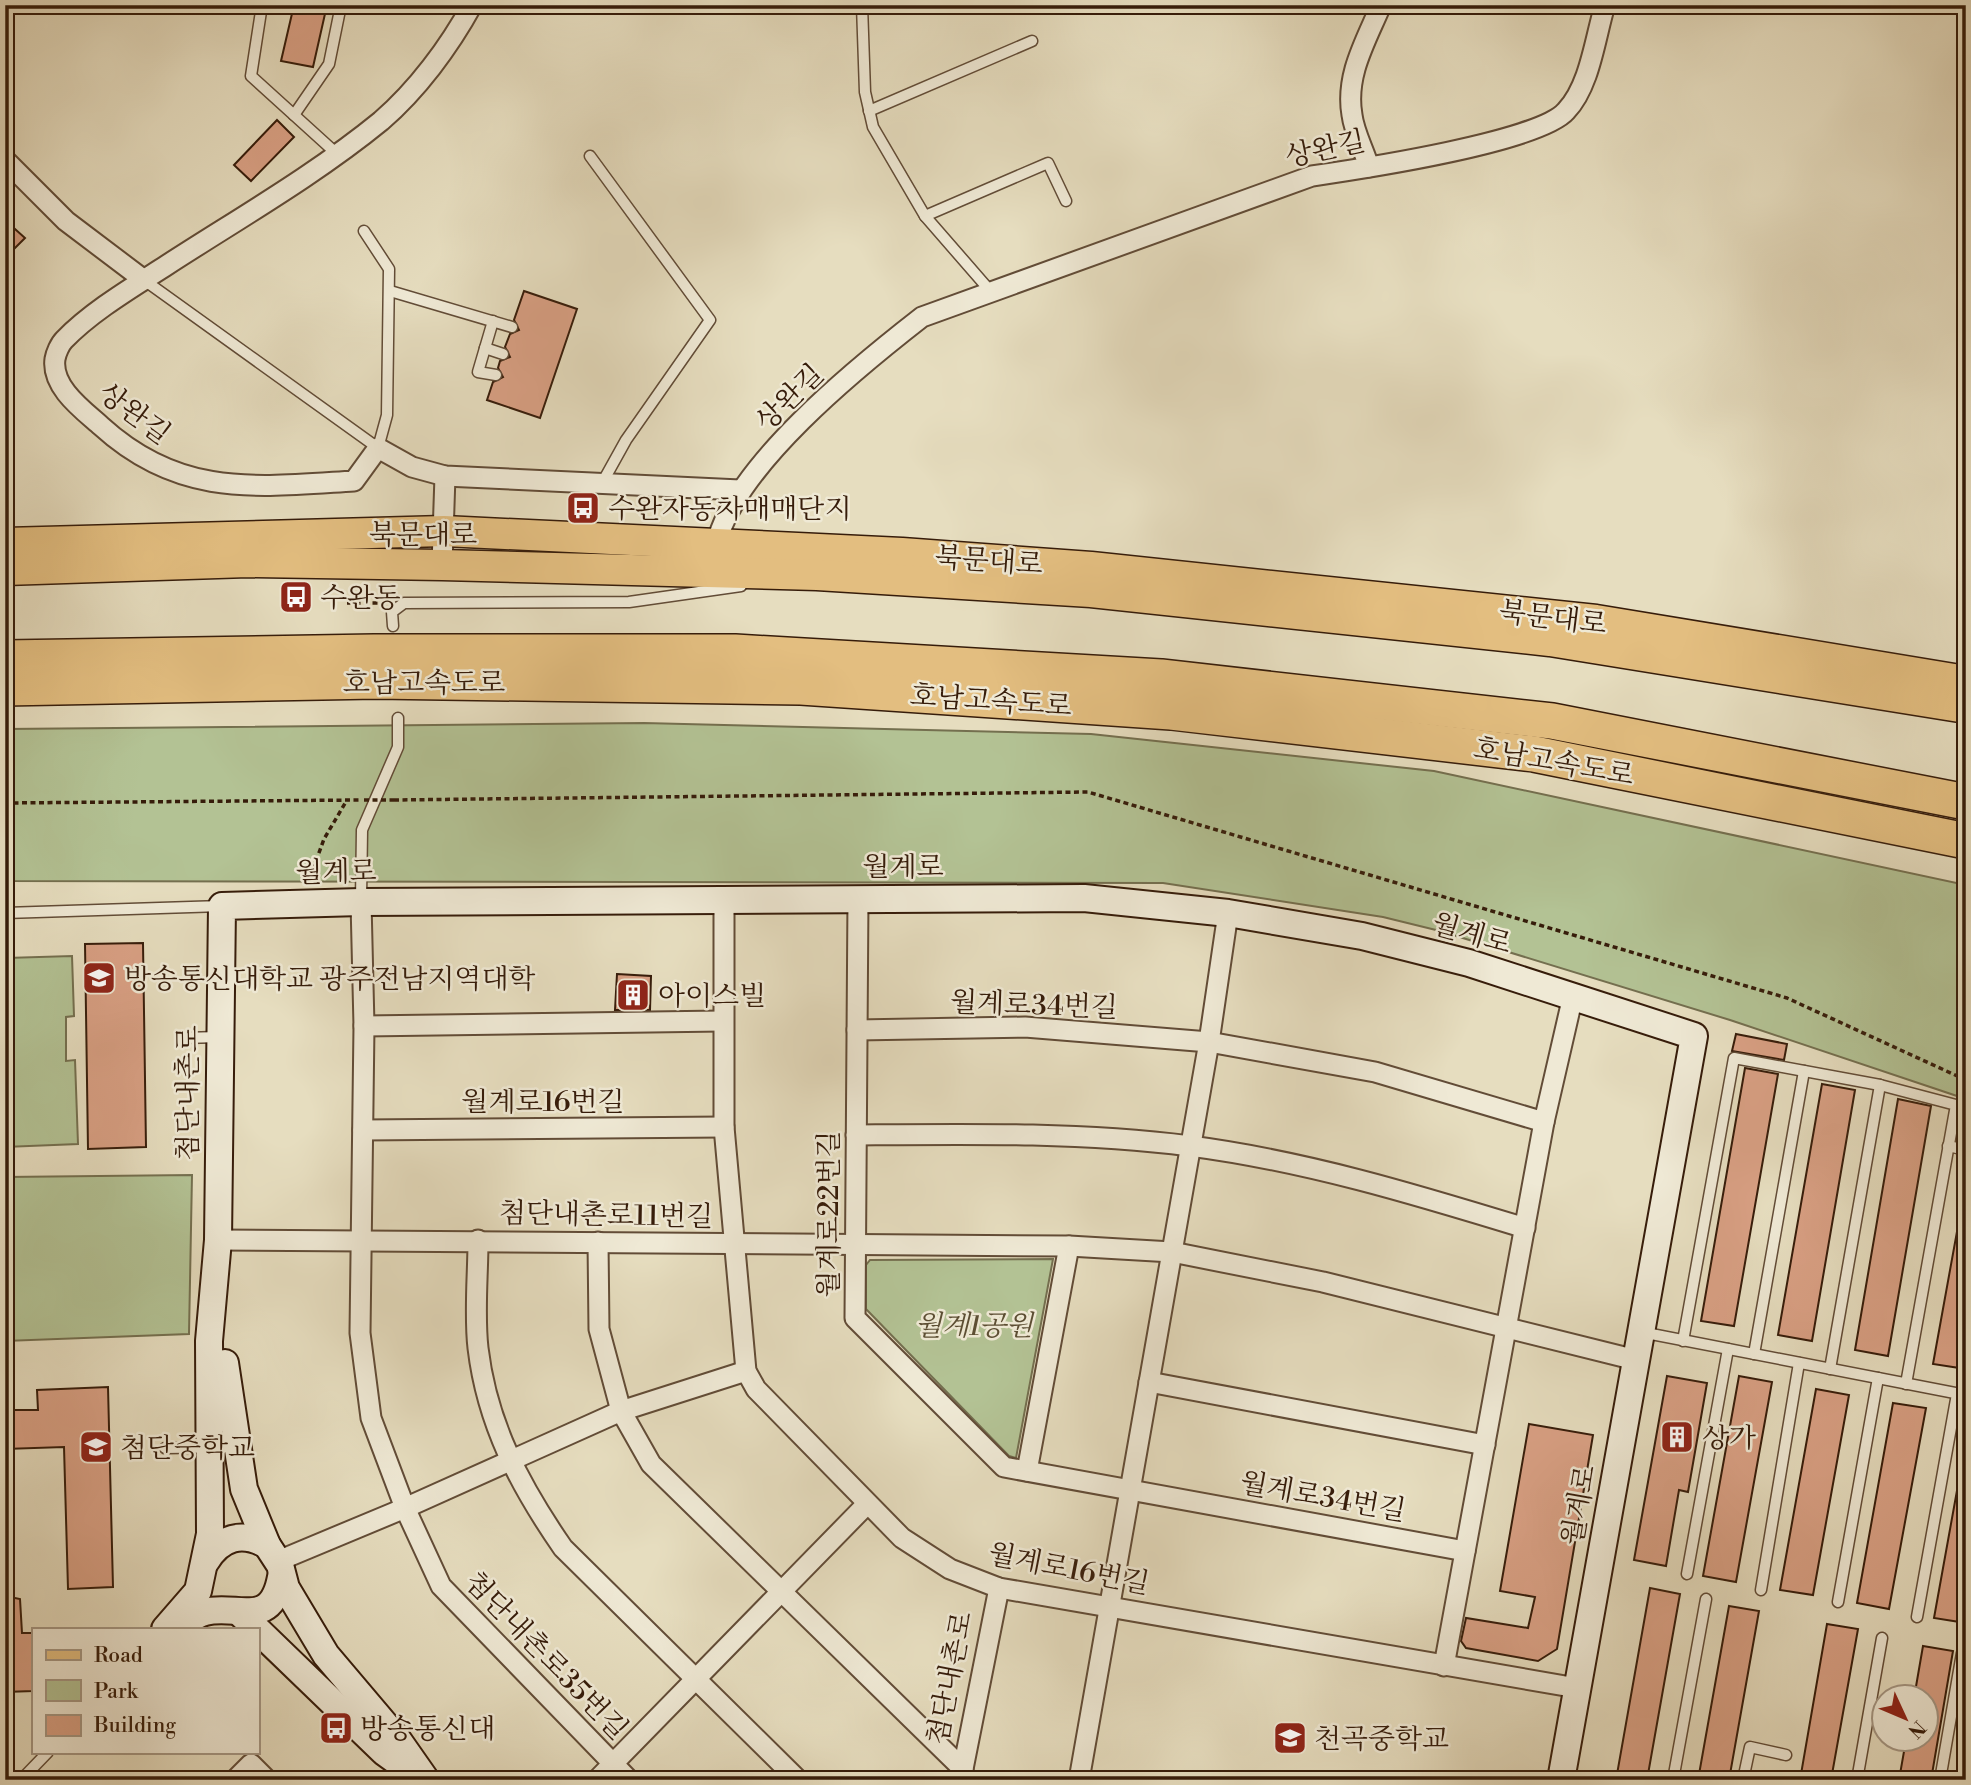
<svg xmlns="http://www.w3.org/2000/svg" width="1971" height="1785" font-family="'Libre Bodoni','Noto Serif KR',serif">
  <style>
    .green { fill: #b3c294; stroke: #746f4f; stroke-width: 2 }
    .building { fill: #d9a084; stroke: #361c0a; stroke-width: 2 }
    .lines { fill: none; stroke-linecap: round; stroke-linejoin: round }
    .lane-casing { stroke: #624c37; stroke-width: 13 }
    .street-casing { stroke: #624c37; stroke-width: 23 }
    .secondary-casing { stroke: #361c0a; stroke-width: 30 }
    .primary-casing { stroke: #361c0a; stroke-width: 33 }
    .highway-casing { stroke: #361c0a; stroke-width: 38 }
    .path { stroke: #361c0a; stroke-width: 3.5; stroke-dasharray: 5 3.5; stroke-linecap: butt }
    .lane { stroke: #efe9d5; stroke-width: 10 }
    .street { stroke: #efe9d5; stroke-width: 19 }
    .secondary { stroke: #efe9d5; stroke-width: 26 }
    .primary { stroke: #e3be80; stroke-width: 30 }
    .highway { stroke: #e3be80; stroke-width: 35 }
    .path-bridge { stroke: #361c0a; stroke-width: 3.5; stroke-dasharray: 5 3.5; stroke-linecap: butt }
    .labels { text-anchor: middle; stroke-width: 5; stroke-linejoin: round; paint-order: stroke }
    .street-label { font-size: 28px; fill: #361c0a; stroke: #efe9d5 }
    .poi-label { font-size: 28px; fill: #361c0a; stroke: #efe9d5; text-anchor: start }
    .park-label { font-size: 28px; font-style: italic; fill: #5c4e33; stroke: #efe9d5 }
  </style>
  <rect width="100%" height="100%" fill="#e6ddbf"/>
  <filter id="stains"><feTurbulence type="fractalNoise" baseFrequency=".00286" numOctaves="4"/><feColorMatrix values="0 0 0 0 .2 0 0 0 0 .09 0 0 0 0 .02 0 0 0 .5 -.17"/></filter>
  <radialGradient id="worn" r=".72"><stop offset=".6" stop-color="#630" stop-opacity="0"/><stop offset="1" stop-color="#630" stop-opacity=".3"/></radialGradient>
  <!-- green -->
  <g class="green">
    <polygon points="644,723 1091,734 1434,771 1966,885 1966,1099 1730,1020 1440,931 1383,917 1163,883 5,881 5,729"/>
    <polygon points="5,941 6,958 72,956 74,1016 66,1017 66,1061 75,1060 78,1144 5,1147"/>
    <polygon points="192,1175 189,1334 5,1341 5,1177"/>
    <polygon points="1053,1259 1016,1458 1009,1456 866,1309 866,1265 870,1260"/>
  </g>
  <!-- building -->
  <g class="building">
    <polygon points="294,5 327,5 313,67 281,61"/>
    <polygon points="277,120 294,137 251,181 234,165"/>
    <polygon points="5,220 25,238 5,258"/>
    <polygon points="524,291 577,309 540,418 487,400 493,382 503,377 498,368 500,361 510,357 505,347 510,334 519,330 514,320"/>
    <polygon points="143,943 146,1147 88,1149 85,944"/>
    <polygon points="617,974 651,976 650,1010 615,1010"/>
    <polygon points="1736,1034 1787,1044 1784,1060 1732,1051"/>
    <polygon points="1745,1068 1778,1074 1734,1326 1701,1321"/>
    <polygon points="1822,1084 1855,1090 1812,1341 1778,1335"/>
    <polygon points="1898,1099 1931,1106 1888,1356 1855,1350"/>
    <polygon points="1958,1226 1966,1227 1966,1369 1933,1364"/>
    <polygon points="1667,1376 1707,1383 1688,1492 1679,1490 1666,1566 1634,1560"/>
    <polygon points="1739,1376 1772,1382 1736,1582 1703,1576"/>
    <polygon points="108,1387 113,1587 68,1589 64,1447 5,1449 5,1410 38,1410 37,1390"/>
    <polygon points="1816,1389 1849,1395 1813,1595 1780,1590"/>
    <polygon points="1893,1403 1926,1408 1889,1609 1857,1603"/>
    <polygon points="1529,1424 1593,1435 1557,1649 1538,1661 1466,1648 1461,1641 1466,1618 1528,1628 1535,1597 1500,1591"/>
    <polygon points="1958,1485 1966,1485 1966,1623 1934,1618"/>
    <polygon points="1650,1588 1680,1594 1647,1780 1616,1780"/>
    <polygon points="5,1596 20,1599 22,1633 33,1633 33,1691 5,1692"/>
    <polygon points="1729,1606 1759,1611 1729,1780 1698,1780"/>
    <polygon points="1827,1624 1858,1629 1831,1780 1800,1780"/>
    <polygon points="1923,1646 1953,1651 1931,1780 1899,1780 1906,1740 1926,1740 1926,1698 1914,1698"/>
  </g>
  <g class="lines">
    <defs>
      <g id="lane">
        <polyline points="262,5 251,76 337,154"/>
        <polyline points="862,5 865,92 873,127 925,216 992,293"/>
        <polyline points="869,111 1032,41"/>
        <polyline points="294,115 329,64 341,5"/>
        <polyline points="590,156 710,320 626,440 601,485"/>
        <polyline points="925,216 1048,163 1066,201"/>
        <polyline points="144,280 378,448 387,415 389,269 364,231"/>
        <polyline points="390,291 512,327"/>
        <polyline points="493,321 478,372 496,375"/>
        <polyline points="485,348 503,354"/>
        <polyline points="393,626 392,612 404,603 629,602 741,586"/>
        <polyline points="361,899 362,830 398,747 398,718"/>
        <polyline points="5,913 222,906"/>
        <polyline points="184,1038 218,1037"/>
        <polyline points="1948,1146 1966,1150"/>
        <polyline points="1641,1332 1955,1393 1966,1398"/>
        <polyline points="1683,1341 1734,1058 1880,1085 1956,1105 1906,1384"/>
        <polyline points="1754,1354 1804,1071"/>
        <polyline points="1830,1369 1880,1085"/>
        <polyline points="165,1448 236,1447"/>
        <polyline points="1687,1574 1728,1349"/>
        <polyline points="1761,1590 1799,1363"/>
        <polyline points="1838,1602 1878,1378"/>
        <polyline points="1917,1617 1957,1394"/>
        <polyline points="21,1780 48,1752"/>
        <polyline points="1673,1780 1706,1599"/>
        <polyline points="1743,1780 1750,1747 1786,1755"/>
        <polyline points="1857,1780 1882,1638"/>
        <polyline points="1940,1780 1962,1653"/>
      </g>
      <g id="street">
        <path d="M 472,5 C 449,47 417,90 381,121 C 315,175 238,219 167,265 C 133,287 92,311 64,340 C 60,344 56,353 55,359 C 51,387 83,410 101,426 C 180,498 256,487 354,481 L 378,448 L 412,467 L 445,476 L 740,490"/>
        <polyline points="5,160 66,221 144,280"/>
        <path d="M 1369,167 C 1364,150 1354,132 1352,115 C 1345,75 1366,41 1381,5"/>
        <path d="M 716,546 C 732,468 859,366 922,317 L 1312,176 C 1360,169 1539,142 1566,111 C 1590,86 1595,38 1605,5"/>
        <polyline points="442,565 445,476"/>
        <polyline points="858,897 855,1318 1004,1467 1465,1551"/>
        <polyline points="724,900 724,1127 746,1371 756,1389 902,1538 950,1569 999,1588 1577,1688"/>
        <polyline points="361,902 364,1026 360,1333 371,1418 405,1508 441,1586 629,1780"/>
        <polyline points="364,1026 722,1021"/>
        <polyline points="857,1030 1025,1027 1209,1042 1375,1072 1544,1122"/>
        <polyline points="363,1130 724,1127"/>
        <path d="M 856,1135 C 967,1134 1079,1132 1190,1146 C 1305,1161 1414,1194 1525,1228"/>
        <polyline points="218,1240 1069,1246 1172,1252 1323,1282 1636,1360"/>
        <path d="M 478,1240 C 478,1276 474,1313 478,1348 C 487,1424 520,1486 563,1548 L 798,1780"/>
        <polyline points="598,1242 599,1329 621,1411 651,1464 963,1769"/>
        <polyline points="1149,1382 1485,1445"/>
        <polyline points="1027,1471 1069,1246"/>
        <polyline points="278,1561 405,1508 621,1411 746,1371"/>
        <polyline points="1444,1666 1544,1122 1573,996"/>
        <polyline points="961,1779 999,1588"/>
        <polyline points="235,1780 251,1764 267,1780"/>
        <polyline points="597,1780 867,1504"/>
        <polyline points="1079,1780 1209,1042 1228,913"/>
      </g>
      <g id="secondary">
        <polyline points="225,1363 244,1489 267,1545 280,1565 286,1588 326,1655 398,1740 426,1780"/>
        <path d="M 206,1561 C 221,1537 242,1531 267,1545"/>
        <polyline points="241,1614 384,1752 409,1770"/>
        <path d="M 174,1628 C 184,1623 194,1615 205,1612 C 236,1603 271,1631 281,1577"/>
        <polyline points="165,1629 198,1591 210,1534 209,1341 218,1240 222,906 361,902 1084,898 1228,913 1362,936 1469,963 1694,1036 1561,1780"/>
      </g>
      <g id="primary">
        <polyline points="5,543 444,531 902,553 1091,567 1596,620 1966,681"/>
        <polyline points="5,570 248,562 442,565 817,575 1091,592 1550,641 1966,708"/>
      </g>
      <g id="highway">
        <polyline points="5,658 374,652 735,652 1161,677 1552,721 1966,802"/>
        <polyline points="5,688 376,681 801,687 1171,712 1534,754 1966,841"/>
      </g>
    </defs>
    <!-- lane casing -->
    <use href="#lane" class="lane-casing"/>
    <!-- street casing -->
    <use href="#street" class="street-casing"/>
    <!-- secondary casing -->
    <use href="#secondary" class="secondary-casing"/>
    <!-- primary casing -->
    <use href="#primary" class="primary-casing"/>
    <!-- highway casing -->
    <use href="#highway" class="highway-casing"/>
    <!-- path -->
    <g class="path">
      <polyline points="347,603 381,603"/>
      <polyline points="394,800 1088,792 1787,998 1966,1080"/>
      <polyline points="5,803 359,800"/>
      <polyline points="313,869 324,839 347,800"/>
    </g>
    <!-- lane -->
    <use href="#lane" class="lane"/>
    <!-- street -->
    <use href="#street" class="street"/>
    <!-- secondary -->
    <use href="#secondary" class="secondary"/>
    <!-- primary -->
    <use href="#primary" class="primary"/>
    <!-- highway -->
    <use href="#highway" class="highway"/>
    <!-- path-bridge -->
    <polyline class="path-bridge" points="364,800 394,800"/>
  </g>
  <!-- icons -->
  <defs>
    <symbol id="bus-square" viewBox="-11 -11 22 22"><rect x="-9" y="-9" width="18" height="18" rx="4" fill="#8f2418" stroke="#efe9d5"/><path d="M-5-6H5V4H4V6H2V4H-2V6H-4V4H-5ZM-3.5-4V0h7V-4ZM-3.5 1.2v1.5H-2V1.2ZM2 1.2v1.5H3.5V1.2Z" fill="#fff"/></symbol>
    <symbol id="university-square" viewBox="-11 -11 22 22"><rect x="-9" y="-9" width="18" height="18" rx="4" fill="#8f2418" stroke="#efe9d5"/><path d="M0-5L7-2L0 1L-7-2ZM-4 1L0 2.5L4 1V4Q0 6-4 4Z" fill="#fff"/></symbol>
    <symbol id="building-square" viewBox="-11 -11 22 22"><rect x="-9" y="-9" width="18" height="18" rx="4" fill="#8f2418" stroke="#efe9d5"/><path d="M-4-6H4V6H1V3H-1V6H-4ZM-2.5-4.3h1.7v1.8h-1.7ZM.8-4.3h1.7v1.8H.8ZM-2.5-1h1.7V.8h-1.7ZM.8-1h1.7V.8H.8Z" fill="#fff"/></symbol>
    <symbol id="school-square" viewBox="-11 -11 22 22"><rect x="-9" y="-9" width="18" height="18" rx="4" fill="#8f2418" stroke="#efe9d5"/><path d="M0-5L7-2L0 1L-7-2ZM-4 1L0 2.5L4 1V4Q0 6-4 4Z" fill="#fff"/></symbol>
  </defs>
  <g fill-rule="evenodd">
    <use href="#bus-square" x="564" y="489" width="38" height="38"/>
    <use href="#bus-square" x="277" y="578" width="38" height="38"/>
    <use href="#university-square" x="80" y="959" width="38" height="38"/>
    <use href="#building-square" x="614" y="976" width="38" height="38"/>
    <use href="#building-square" x="1658" y="1418" width="38" height="38"/>
    <use href="#school-square" x="77" y="1428" width="38" height="38"/>
    <use href="#bus-square" x="317" y="1709" width="38" height="38"/>
    <use href="#school-square" x="1271" y="1719" width="38" height="38"/>
  </g>
  <g class="labels">
    <!-- street labels -->
    <g class="street-label">
      <text transform="translate(1325 148) rotate(-12)" y="10">상완길</text>
      <text transform="translate(789 397) rotate(-44)" y="10">상완길</text>
      <text transform="translate(135 413) rotate(37)" y="10">상완길</text>
      <text x="423" y="544">북문대로</text>
      <text transform="translate(989 560) rotate(4)" y="10">북문대로</text>
      <text transform="translate(1553 617) rotate(7)" y="10">북문대로</text>
      <text x="424" y="692">호남고속도로</text>
      <text transform="translate(991 700) rotate(4)" y="10">호남고속도로</text>
      <text transform="translate(1554 761) rotate(10)" y="10">호남고속도로</text>
      <text x="903" y="876">월계로</text>
      <text transform="translate(336 871) rotate(-1)" y="10">월계로</text>
      <text transform="translate(1472 933) rotate(16)" y="10">월계로</text>
      <text transform="translate(1034 1004) rotate(2)" y="10">월계로34번길</text>
      <text transform="translate(187 1093) rotate(-90)" y="10">첨단내촌로</text>
      <text x="543" y="1111">월계로16번길</text>
      <text transform="translate(606 1214) rotate(1)" y="10">첨단내촌로11번길</text>
      <text transform="translate(828 1214) rotate(-90)" y="10">월계로22번길</text>
      <text transform="translate(1323 1496) rotate(10)" y="10">월계로34번길</text>
      <text transform="translate(1578 1505) rotate(-80)" y="10">월계로</text>
      <text transform="translate(1069 1568) rotate(11)" y="10">월계로16번길</text>
      <text transform="translate(547 1655) rotate(46)" y="10">첨단내촌로35번길</text>
      <text transform="translate(949 1678) rotate(-79)" y="10">첨단내촌로</text>
    </g>
    <!-- poi labels -->
    <g class="poi-label">
      <text x="608" y="518">수완자동차매매단지</text>
      <text x="320" y="607">수완동</text>
      <text x="124" y="988">방송통신대학교 광주전남지역대학</text>
      <text x="658" y="1005">아이스빌</text>
      <text x="1702" y="1447">상가</text>
      <text x="120" y="1457">첨단중학교</text>
      <text x="360" y="1738">방송통신대</text>
      <text x="1314" y="1748">천곡중학교</text>
    </g>
    <!-- park labels -->
    <g class="park-label">
      <text x="974" y="1335">월계1공원</text>
    </g>
  </g>
  <!-- margin -->
  <rect width="1971" height="1785" fill="none" stroke="#e6ddbf" stroke-width="28"/>
  <rect x="7" y="7" width="1957" height="1771" fill="none" stroke="#361c0a" stroke-width="3.5"/>
  <rect x="14" y="14" width="1943" height="1757" fill="none" stroke="#361c0a" stroke-width="2"/>
  <!-- legend -->
  <rect x="32" y="1628" width="228" height="126" fill="#efe9d5" stroke="#a59784" stroke-width="2"/>
  <rect x="46" y="1650" width="35" height="10" fill="#e3be80" stroke="#a59784" stroke-width="2"/>
  <text x="94" y="1662" font-size="21" fill="#361c0a">Road</text>
  <rect x="46" y="1680" width="35" height="21" fill="#b3c294" stroke="#a59784" stroke-width="2"/>
  <text x="94" y="1698" font-size="21" fill="#361c0a">Park</text>
  <rect x="46" y="1715" width="35" height="21" fill="#d9a084" stroke="#a59784" stroke-width="2"/>
  <text x="94" y="1732" font-size="21" fill="#361c0a">Building</text>
  <!-- north arrow -->
  <g transform="translate(1905 1718) rotate(134)"><circle r="33" fill="#efe9d5" stroke="#a59784" stroke-width="2"/>
  <path d="M0-5L12 26L0 18L-12 26Z" fill="#8f2418"/>
  <text y="-10" font-size="19" font-weight="bold" text-anchor="middle" fill="#361c0a">N</text>
  </g>
  <rect width="100%" height="100%" filter="url(#stains)"/>
  <rect width="100%" height="100%" fill="url(#worn)"/>
</svg>
